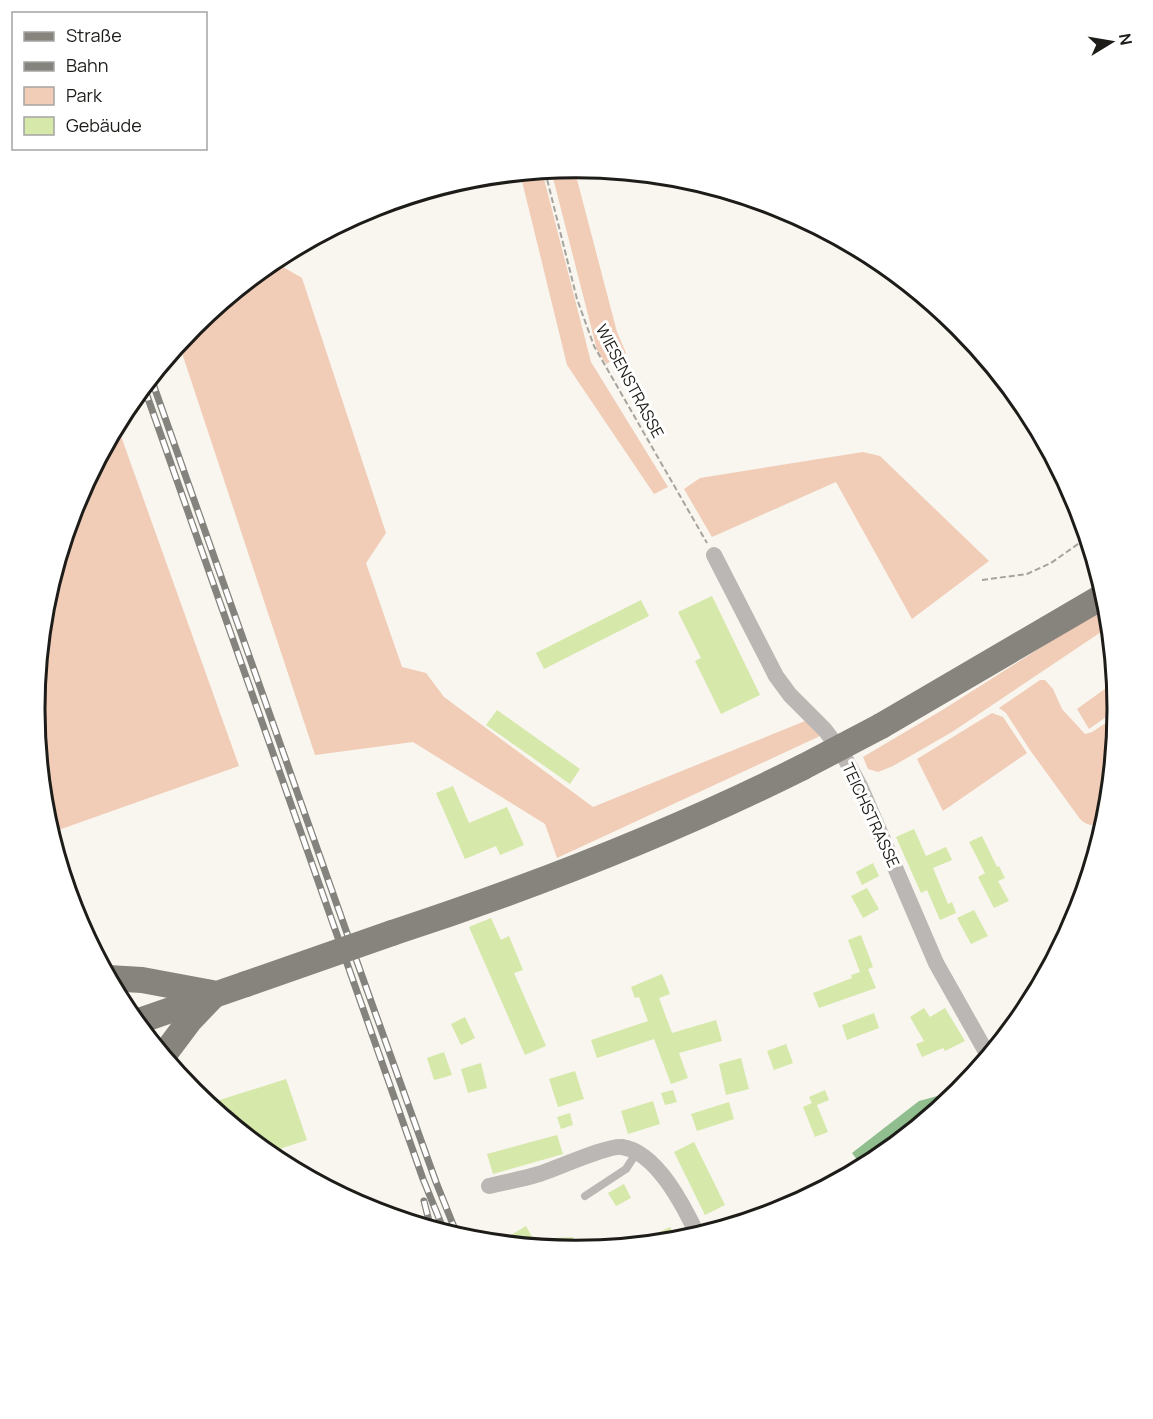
<svg xmlns="http://www.w3.org/2000/svg" width="1153" height="1419" font-family="Manrope,sans-serif">
  <style>
    .green { fill: #f1ccb7 }
    .water { fill: #90be8f }
    .building { fill: #d6e8aa }
    .lines { fill: none; stroke-linecap: round; stroke-linejoin: round }
    .path { stroke: #a5a49e; stroke-width: 2; stroke-dasharray: 6 3; stroke-linecap: butt }
    .service { stroke: #bab7b4; stroke-width: 8 }
    .minor { stroke: #bab7b4; stroke-width: 16 }
    .primary { stroke: #87837d; stroke-width: 26 }
    .rail-casing { stroke: #85837e; stroke-width: 7 }
    .rail { stroke: #fff; stroke-width: 4.5; stroke-dasharray: 14; stroke-linecap: butt }
    .primary-bridge { stroke: #87837d; stroke-width: 26 }
    .labels { text-anchor: middle; stroke-width: 6; stroke-linejoin: round; paint-order: stroke }
    .street-label { font-size: 16px; fill: #1d1c19; stroke: #fff }
    .rim { fill: none; stroke: #1d1c19; stroke-width: 3 }
  </style>
  <rect width="100%" height="100%" fill="#f8f6ee"/>
  <!-- green -->
  <g class="green">
    <polygon points="574,168 617,332 626,353 606,364 597,350 551,170"/>
    <polygon points="542,171 591,362 668,487 654,494 567,365 520,173"/>
    <polygon points="273,261 302,278 386,533 366,563 402,667 426,673 444,697 593,807 805,721 820,736 557,858 545,824 413,742 315,755 179,344 194,326"/>
    <polygon points="117,425 239,766 50,833 45,815 35,709 45,603 76,502"/>
    <polygon points="863,452 880,456 989,561 912,619 836,482 712,537 684,489 700,478"/>
    <polygon points="1108,605 1110,626 952,732 893,766 878,772 868,769 863,757 944,709"/>
    <path d="M 1040,680 L 1045,680 L 1053,689 L 1062,709 L 1085,734 L 1092,732 L 1115,717 L 1117,721 L 1108,816 L 1106,822 C 1096,826 1088,827 1080,819 L 1030,750 L 1006,713 L 999,708 Z"/>
    <polygon points="1116,681 1118,713 1116,710 1089,729 1077,709"/>
    <polygon points="992,713 1003,717 1027,753 943,811 917,759"/>
  </g>
  <!-- water -->
  <polygon class="water" points="956,1091 960,1093 877,1160 863,1168 852,1153 919,1101"/>
  <!-- building -->
  <g class="building">
    <polygon points="712,596 760,695 721,714 695,661 701,658 678,612"/>
    <polygon points="641,600 649,616 544,669 536,653"/>
    <polygon points="497,710 580,769 570,784 486,725"/>
    <polygon points="453,786 469,823 507,807 524,845 500,855 496,846 465,859 436,793"/>
    <polygon points="914,829 926,856 946,847 952,860 933,868 948,904 952,902 956,913 940,920 927,890 921,893 896,837"/>
    <polygon points="982,836 997,867 999,866 1005,878 998,881 1009,901 994,908 978,877 985,873 969,842"/>
    <polygon points="873,863 879,876 862,885 856,872"/>
    <polygon points="867,888 879,909 863,918 851,896"/>
    <polygon points="974,910 988,936 971,944 957,918"/>
    <polygon points="491,918 501,940 509,936 523,970 514,973 546,1046 525,1055 469,927"/>
    <polygon points="861,935 873,967 868,969 876,988 819,1008 813,993 852,978 851,975 860,972 848,940"/>
    <polygon points="662,974 670,994 659,998 672,1033 716,1020 722,1041 679,1053 688,1078 671,1084 654,1039 597,1058 591,1040 648,1021 639,997 635,998 631,987"/>
    <polygon points="924,1008 930,1017 945,1008 965,1041 945,1051 943,1048 922,1057 916,1044 924,1041 910,1017"/>
    <polygon points="874,1013 879,1028 847,1040 842,1025"/>
    <polygon points="465,1017 475,1038 461,1045 451,1024"/>
    <polygon points="786,1044 793,1063 774,1070 767,1051"/>
    <polygon points="444,1052 452,1075 434,1080 427,1058"/>
    <polygon points="741,1058 749,1089 726,1095 719,1064"/>
    <polygon points="481,1063 487,1088 468,1093 461,1069"/>
    <polygon points="575,1071 584,1099 558,1107 549,1079"/>
    <polygon points="286,1079 307,1140 267,1153 207,1104"/>
    <polygon points="673,1090 677,1102 665,1105 661,1093"/>
    <polygon points="825,1090 829,1100 817,1105 828,1132 815,1137 803,1107 812,1103 809,1097"/>
    <polygon points="653,1101 660,1124 628,1134 621,1111"/>
    <polygon points="729,1102 734,1119 697,1131 691,1114"/>
    <polygon points="570,1113 573,1125 561,1129 557,1117"/>
    <polygon points="557,1135 563,1154 493,1174 487,1154"/>
    <polygon points="694,1142 725,1205 705,1215 674,1152"/>
    <polygon points="624,1184 631,1198 616,1206 608,1193"/>
    <polygon points="526,1226 538,1248 496,1244"/>
    <polygon points="670,1227 678,1242 635,1246 634,1245"/>
    <polygon points="573,1237 574,1251 554,1249 554,1238"/>
  </g>
  <g class="lines">
    <!-- path -->
    <g class="path">
      <polyline points="545,171 577,299 594,346 707,543"/>
      <polyline points="982,580 1027,574 1051,563 1088,537"/>
    </g>
    <!-- service -->
    <polyline class="service" points="585,1196 626,1169 637,1152"/>
    <!-- minor -->
    <g class="minor">
      <polyline points="714,555 776,676 790,695 825,730 841,751 860,786 936,963 989,1057"/>
      <path d="M 489,1186 C 505,1182 523,1179 539,1174 C 556,1169 608,1145 622,1147 C 657,1152 685,1208 698,1236"/>
    </g>
    <!-- primary -->
    <g class="primary">
      <polyline points="881,726 1105,595"/>
      <path d="M 392,933 C 532,887 671,833 803,767"/>
      <polyline points="108,978 142,980 212,993"/>
      <polyline points="136,1022 246,984"/>
      <polyline points="163,1056 190,1020 213,996"/>
    </g>
    <defs>
      <g id="rail">
        <polyline points="151,378 367,990 436,1182 458,1237"/>
        <polyline points="144,387 423,1179 445,1233"/>
        <polyline points="424,1201 431,1229"/>
      </g>
    </defs>
    <!-- rail casing -->
    <use href="#rail" class="rail-casing"/>
    <!-- rail -->
    <use href="#rail" class="rail"/>
    <!-- primary-bridge -->
    <g class="primary-bridge">
      <polyline points="803,767 881,726"/>
      <polyline points="246,984 392,933"/>
    </g>
  </g>
  <g class="labels">
    <!-- street labels -->
    <g class="street-label">
      <text transform="translate(630 381) rotate(62)" y="6">WIESENSTRASSE</text>
      <text transform="translate(871 815) rotate(65)" y="6">TEICHSTRASSE</text>
    </g>
  </g>
  <!-- crop -->
  <path d="M0 0H1153V1419H0ZM45 709a531 531 0 1 1 1062 0a531 531 0 1 1-1062 0Z" fill="#fff" fill-rule="evenodd"/>
  <path class="rim" d="M45 709a531 531 0 1 1 1062 0a531 531 0 1 1-1062 0Z"/>
  <!-- legend -->
  <rect x="12" y="12" width="195" height="138" fill="#ffffff" stroke="#a5a4a3" stroke-width="1.5"/>
  <rect x="24" y="32" width="30" height="9" fill="#87837d" stroke="#a5a4a3" stroke-width="1.5"/>
  <text x="66" y="42" font-size="18" fill="#1d1c19">Straße</text>
  <rect x="24" y="62" width="30" height="9" fill="#85837e" stroke="#a5a4a3" stroke-width="1.5"/>
  <text x="66" y="72" font-size="18" fill="#1d1c19">Bahn</text>
  <rect x="24" y="87" width="30" height="18" fill="#f1ccb7" stroke="#a5a4a3" stroke-width="1.5"/>
  <text x="66" y="102" font-size="18" fill="#1d1c19">Park</text>
  <rect x="24" y="117" width="30" height="18" fill="#d6e8aa" stroke="#a5a4a3" stroke-width="1.5"/>
  <text x="66" y="132" font-size="18" fill="#1d1c19">Gebäude</text>
  <!-- north arrow -->
  <g transform="translate(1111 42) rotate(79)" stroke="#ffffff" stroke-width="4.5" paint-order="stroke">
  <path d="M0-4.5L10 22L0 15L-10 22Z" fill="#1d1c19"/>
  <text y="-9" font-size="16" font-weight="bold" text-anchor="middle" fill="#1d1c19">N</text>
  </g>
</svg>
